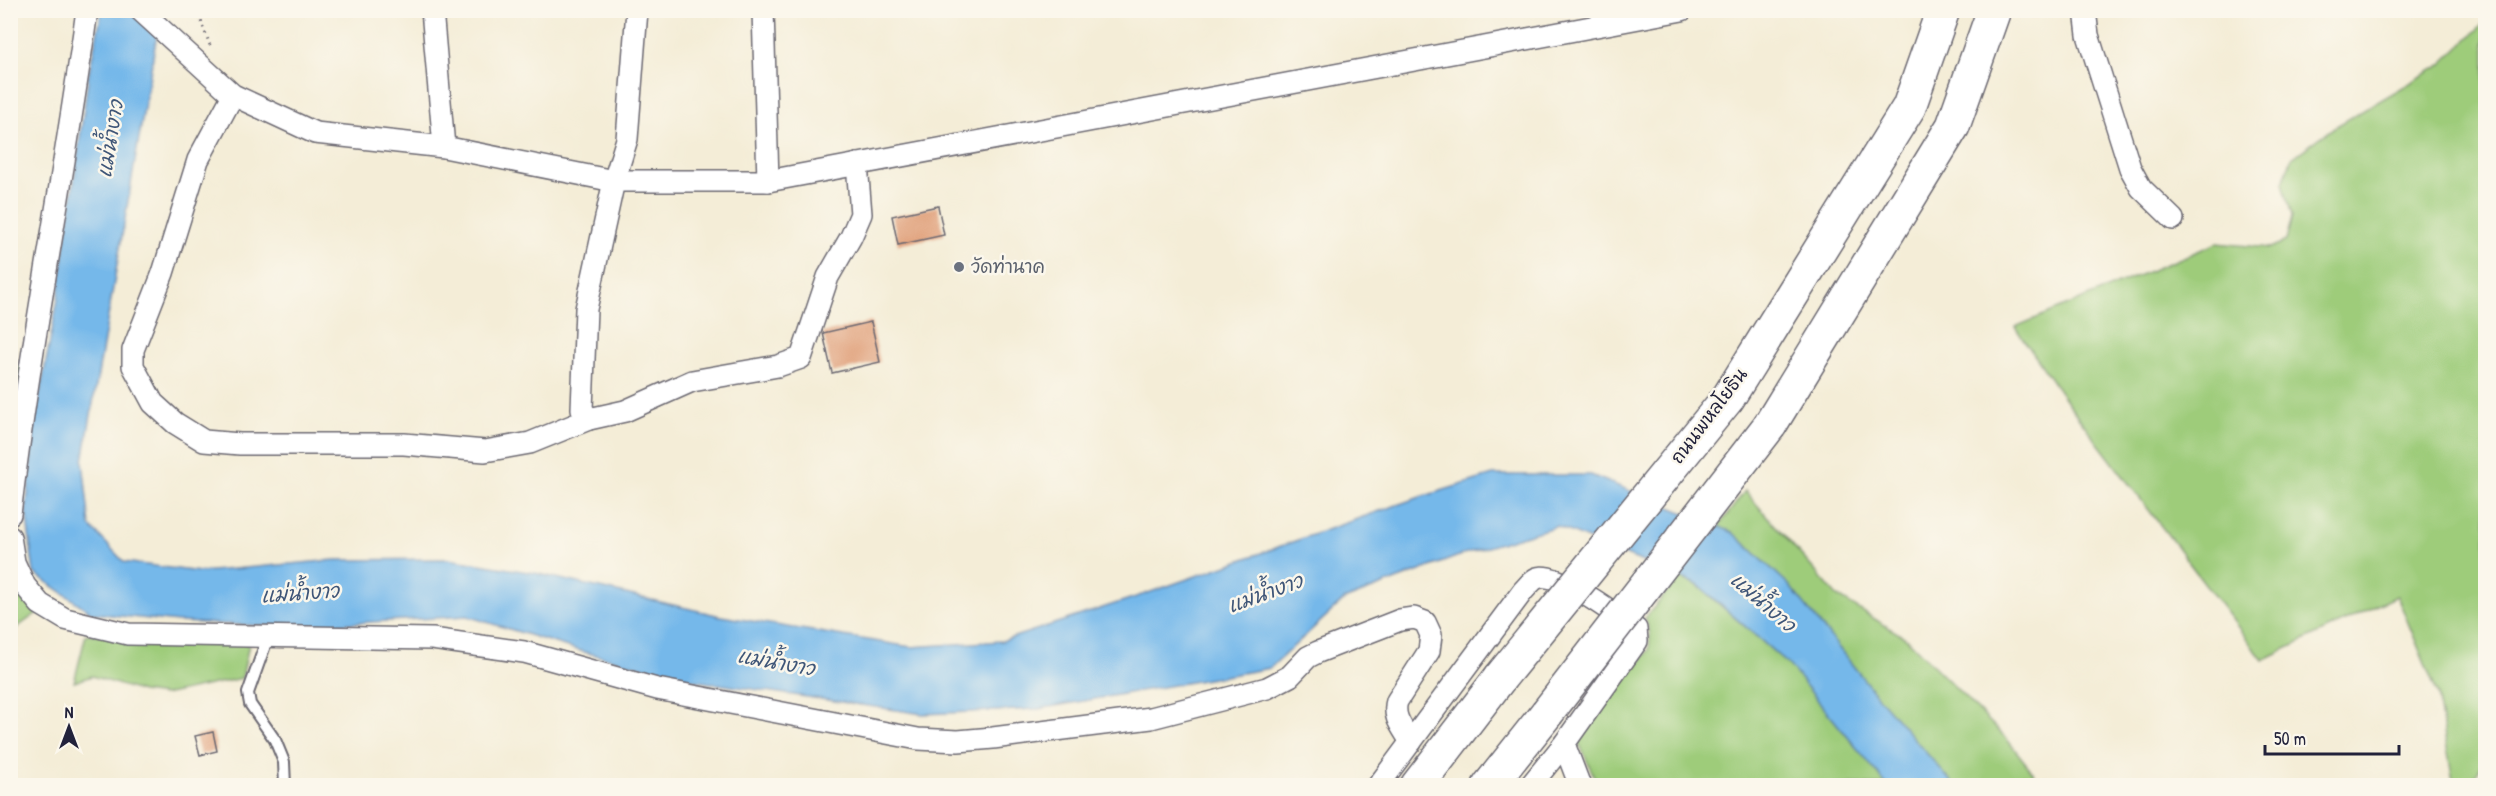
<svg xmlns="http://www.w3.org/2000/svg" width="2496" height="796" font-family="'Patrick Hand','Playpen Sans Thai',sans-serif">
  <style>
    .green { fill: #9ecc7a; stroke: #60775a; stroke-width: 1.5 }
    .water { fill: #75b8ea; stroke: #4c6d92; stroke-width: 1.5 }
    .building { fill: #e1a37e }
    .lines { fill: none; stroke-linecap: round; stroke-linejoin: round }
    .service-casing { stroke: #6c6972; stroke-width: 14 }
    .minor-casing { stroke: #6c6972; stroke-width: 24 }
    .trunk-casing { stroke: #6c6972; stroke-width: 36 }
    .path { stroke: #6c6972; stroke-width: 3; stroke-dasharray: 1.5 4.5; stroke-linecap: butt }
    .service { stroke: #fff; stroke-width: 10 }
    .minor { stroke: #fff; stroke-width: 21 }
    .trunk { stroke: #fff; stroke-width: 33 }
    .trunk-bridge-casing { stroke: #6c6972; stroke-width: 36; stroke-linecap: butt }
    .trunk-bridge { stroke: #fff; stroke-width: 33 }
    .worship-dot { fill: #6b7280; stroke: #fbf7ec; stroke-width: 2 }
    .labels { text-anchor: middle; stroke-width: 5; stroke-linejoin: round; paint-order: stroke }
    .worship-label { font-size: 18px; fill: #5b616d; stroke: #fbf7ec; text-anchor: start }
    .street-label { font-size: 18px; fill: #22223b; stroke: #fbf7ec }
    .water-label { font-size: 20px; font-style: italic; fill: #3f5678; stroke: #fbf7ec }
  </style>
  <rect width="100%" height="100%" fill="#fbf7ec"/>
  <filter id="ink" filterUnits="userSpaceOnUse"><feTurbulence type="fractalNoise" baseFrequency=".0167" numOctaves="2"/><feDisplacementMap in="SourceGraphic" scale="12" xChannelSelector="R" yChannelSelector="G"/><feConvolveMatrix kernelMatrix="1 2 1 2 8 2 1 2 1" color-interpolation-filters="sRGB"/></filter>
  <filter id="wash" filterUnits="userSpaceOnUse"><feTurbulence type="fractalNoise" baseFrequency=".008" numOctaves="4" result="noise"/><feDisplacementMap in="SourceGraphic" scale="24" xChannelSelector="R" yChannelSelector="G"/><feGaussianBlur stdDeviation="1.35" result="paint"/><feColorMatrix in="noise" values="0 0 0 0 0 0 0 0 0 0 0 0 0 0 0 0 0 1.4 0 .05"/><feComposite in="paint" operator="in"/></filter>
  <g filter="url(#wash)">
    <rect width="100%" height="100%" fill="#f4edd7"/>
    <!-- green -->
    <g class="green">
      <polygon points="2485,22 2486,760 2468,785 2454,786 2437,693 2397,596 2263,660 2069,405 2015,327 2217,243 2270,248 2286,241 2292,216 2283,183 2291,159 2333,128 2441,65"/>
      <polygon points="11,363 24,368 11,454"/>
      <polygon points="1745,491 1837,596 1906,638 2006,738 2043,785 1954,785 1877,696 1788,584 1732,532 1718,527"/>
      <polygon points="10,570 37,613 12,631 10,624"/>
      <polygon points="1679,578 1697,585 1789,665 1887,785 1598,785 1577,739 1649,650 1650,634 1645,618"/>
      <polygon points="86,634 249,644 242,678 164,695 142,692 92,676 74,682"/>
    </g>
    <!-- water -->
    <polygon class="water" points="102,11 161,11 83,461 90,526 124,562 200,572 335,560 448,559 535,573 721,616 911,647 1002,641 1145,594 1411,500 1493,475 1591,475 1732,532 1788,584 1877,696 1954,785 1887,785 1789,665 1698,585 1557,526 1464,554 1344,600 1270,668 1038,709 923,714 697,681 584,652 467,616 293,627 178,622 92,613 34,573 26,512 35,419 57,304 89,72"/>
    <g id="blocks">
      <!-- building -->
      <g class="building">
        <polygon points="938,206 944,235 898,245 892,216"/>
        <polygon points="871,322 880,362 832,373 823,333"/>
        <polygon points="213,732 217,751 200,755 195,736"/>
      </g>
    </g>
  </g>
  <g filter="url(#ink)">
    <use href="#blocks" fill-opacity="0" stroke="#6c6972" stroke-width="1.5"/>
    <g class="lines">
      <defs>
        <polyline id="service" points="268,637 248,693 250,704 275,740 284,762 285,786"/>
        <g id="minor">
          <polyline points="140,10 233,95 315,133 444,147 614,181 768,181 1682,10"/>
          <polyline points="432,10 444,147"/>
          <polyline points="763,10 768,181"/>
          <polyline points="2085,10 2088,35 2130,168 2141,188 2173,219"/>
          <polyline points="233,95 198,160 163,273 133,350 133,366 153,403 175,423 204,441 240,444 404,444 485,451 530,443 589,419 625,411 692,381 778,366 801,358 828,277 851,237 861,214 857,164"/>
          <polyline points="589,419 582,409 586,309 614,181 627,139 637,10"/>
          <path d="M 10,514 C 30,345 64,179 87,10"/>
          <path d="M 10,537 L 14,562 L 25,586 L 40,604 L 65,619 L 128,634 L 432,639 L 524,652 L 657,689 L 918,739 L 958,741 L 993,738 L 1151,718 L 1267,688 L 1290,676 L 1308,657 L 1318,652 L 1400,620 L 1414,618 L 1425,622 L 1431,635 L 1429,651 L 1397,701 C 1392,717 1403,728 1411,742"/>
          <polyline points="1564,744 1580,786"/>
          <path d="M 1378,786 L 1523,591 C 1527,587 1532,580 1537,578 C 1557,570 1619,617 1636,629 L 1637,641 L 1564,744 L 1530,786"/>
        </g>
        <g id="trunk">
          <polyline points="1728,398 1909,107 1943,10"/>
          <polyline points="1770,425 1953,126 1994,10"/>
          <polyline points="1417,786 1500,678"/>
          <polyline points="1489,786 1547,713"/>
        </g>
      </defs>
      <!-- service casing -->
      <use href="#service" class="service-casing"/>
      <!-- minor casing -->
      <use href="#minor" class="minor-casing"/>
      <!-- trunk casing -->
      <use href="#trunk" class="trunk-casing"/>
      <!-- path -->
      <polyline class="path" points="197,10 211,48"/>
      <!-- service -->
      <use href="#service" class="service"/>
      <!-- minor -->
      <use href="#minor" class="minor"/>
      <!-- trunk -->
      <use href="#trunk" class="trunk"/>
      <defs>
        <g id="trunk-bridge">
          <polyline points="1500,678 1728,398"/>
          <polyline points="1547,713 1770,425"/>
        </g>
      </defs>
      <!-- trunk-bridge casing -->
      <use href="#trunk-bridge" class="trunk-bridge-casing"/>
      <!-- trunk-bridge -->
      <use href="#trunk-bridge" class="trunk-bridge"/>
    </g>
  </g>
  <!-- markers -->
  <circle class="worship-dot" cx="959" cy="267" r="6"/>
  <g class="labels">
    <!-- worship labels -->
    <g class="worship-label">
      <text x="971" y="273">วัดท่านาค</text>
    </g>
    <!-- street labels -->
    <g class="street-label">
      <text transform="translate(1709 416) rotate(-53)" y="6">ถนนพหลโยธิน</text>
    </g>
    <!-- water labels -->
    <g class="water-label">
      <text transform="translate(110 139) rotate(-81)" y="7">แม่น้ำงาว</text>
      <text transform="translate(300 593) rotate(-4)" y="7">แม่น้ำงาว</text>
      <text transform="translate(1265 593) rotate(-20)" y="7">แม่น้ำงาว</text>
      <text transform="translate(1763 602) rotate(41)" y="7">แม่น้ำงาว</text>
      <text transform="translate(776 662) rotate(10)" y="7">แม่น้ำงาว</text>
    </g>
  </g>
  <!-- margin -->
  <rect width="2496" height="796" fill="none" stroke="#fbf7ec" stroke-width="36"/>
  <!-- north arrow -->
  <g transform="translate(69 727)" stroke="#fbf7ec" stroke-width="4.5" paint-order="stroke">
  <path d="M0-4.5L10 22L0 15L-10 22Z" fill="#22223b"/>
  <text y="-9" font-size="16" font-weight="bold" text-anchor="middle" fill="#22223b">N</text>
  </g>
  <!-- scale -->
  <path d="M2265 745v9h134v-9" fill="none" stroke="#22223b" stroke-width="3"/>
  <text x="2274" y="745" font-size="18" fill="#22223b" stroke="#fbf7ec" stroke-width="4.5" paint-order="stroke">50 m</text>
</svg>
